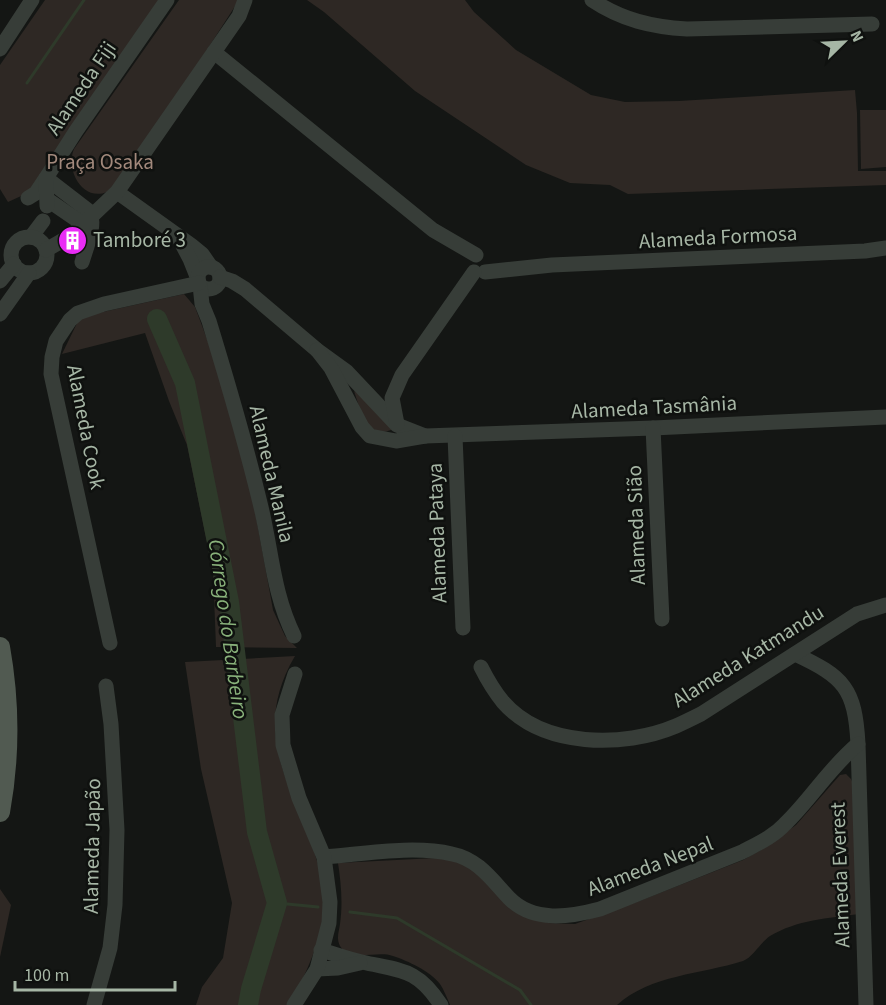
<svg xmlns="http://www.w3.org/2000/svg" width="886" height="1005" font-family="'Source Sans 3',sans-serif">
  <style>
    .green { fill: #2e2824 }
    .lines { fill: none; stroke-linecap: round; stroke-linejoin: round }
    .stream { stroke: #2e3a2a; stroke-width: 3 }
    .river { stroke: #2e3a2a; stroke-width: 20 }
    .minor { stroke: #373d38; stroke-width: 15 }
    .major { stroke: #515a51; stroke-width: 20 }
    .labels { text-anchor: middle; stroke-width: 5; stroke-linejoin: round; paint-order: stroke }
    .street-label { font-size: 21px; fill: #a6b6a5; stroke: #0f110f }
    .park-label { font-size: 21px; fill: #a2897c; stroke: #0f110f }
    .poi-label { font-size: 21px; fill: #a6b6a5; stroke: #0f110f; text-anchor: start }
    .water-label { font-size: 22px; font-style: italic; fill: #89b27b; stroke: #0f110f }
  </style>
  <rect width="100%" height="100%" fill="#141614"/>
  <!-- green -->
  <g class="green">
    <polygon points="45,0 161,0 32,191 8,202 0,189 0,65"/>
    <path d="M 179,0 L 239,0 L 123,180 C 118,184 113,189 107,192 C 82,202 65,169 74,149 Z"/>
    <polygon points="307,0 465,0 474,12 516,50 591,95 625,102 679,101 855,90 857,113 858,171 886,171 886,185 628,194 610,185 570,183 526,165 415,91 324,12"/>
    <polygon points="860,110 886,110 886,167 861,169"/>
    <polygon points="184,294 195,307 216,363 245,456 273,610 285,636 297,648 216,647 213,571 187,445 169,401 145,333 62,354 80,317"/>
    <path d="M 354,391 L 364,398 L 391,427 L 391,430 C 366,440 360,408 354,391 Z"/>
    <path d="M 295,656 C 241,747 312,805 324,892 C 328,928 306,975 289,1005 L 196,1005 L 202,987 L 223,958 L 232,903 L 201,769 L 185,662 Z"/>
    <path d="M 846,774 L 851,779 L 855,788 L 859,914 C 828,918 797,920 770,936 C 760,943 753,957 743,961 C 702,974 650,975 617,1005 L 450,1005 C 447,998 444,990 440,984 C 430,971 408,961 393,956 C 377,950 350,963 340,946 C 336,938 339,932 340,924 C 343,903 341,883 338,863 L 435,858 L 451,859 L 465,864 L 548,923 L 575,924 L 642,900 L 743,860 L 761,850 L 796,825 L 840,775 Z"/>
    <polygon points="0,889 11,905 0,957"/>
  </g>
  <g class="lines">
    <!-- stream -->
    <g class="stream">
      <polyline points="27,83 84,0"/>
      <polyline points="277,903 318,907"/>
      <polyline points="350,912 397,918 520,990 531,1005"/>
    </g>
    <!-- river -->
    <polyline class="river" points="157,319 185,383 229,602 257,832 277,903 251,989 248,1005"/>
    <!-- minor -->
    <g class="minor">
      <path d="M 592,0 C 622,20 652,27 687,29 L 872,24"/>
      <polyline points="0,49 32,0"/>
      <polyline points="214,52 433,230 476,255"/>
      <polyline points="117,192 191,245 202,254 211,267"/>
      <path d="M 28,198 L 36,193 L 46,178 L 90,212 C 96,226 86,248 82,262"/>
      <polyline points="48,200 83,224"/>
      <polyline points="47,206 46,178 76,131 167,0"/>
      <polyline points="76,231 117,192 239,16 245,0"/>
      <polyline points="31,237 43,221"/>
      <circle cx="29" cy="255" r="18"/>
      <polyline points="180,240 190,259 198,279"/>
      <polyline points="46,250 65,239"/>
      <circle cx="209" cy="278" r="11"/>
      <polyline points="485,272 552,265 865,251 886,248"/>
      <polyline points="220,277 232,281 245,289 317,350 346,371 397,425 425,436"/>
      <polyline points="0,281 14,264"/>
      <path d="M 200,285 L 202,304 L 209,321 C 228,383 246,444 261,507 C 272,553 273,593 294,636"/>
      <polyline points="0,314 29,273"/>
      <polyline points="317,350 331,368 362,427 370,436 396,441 425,436 653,428 886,417"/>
      <polyline points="397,424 392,398 402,375 474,272"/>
      <polyline points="653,428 662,619"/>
      <polyline points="455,436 463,628"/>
      <polyline points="110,643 51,374 52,357 56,341 70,320 78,313 104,304 199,283"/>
      <path d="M 795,654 C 844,677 855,688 858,744 L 866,1005"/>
      <path d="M 481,667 C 487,679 494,691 503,702 C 543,748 624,748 676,726 C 685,722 693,718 701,714 L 857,614 L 886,605"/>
      <path d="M 324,857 C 364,854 413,845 452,854 C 478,859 492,880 509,898 C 533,923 570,917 600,909 L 742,852 C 757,844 773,837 785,824 C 811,799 830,767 858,744"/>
      <path d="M 321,950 C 335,954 348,959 362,962 C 401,971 417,968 441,1005"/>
      <polyline points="317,969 338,968 360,963"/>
      <polyline points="94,1005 110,948 115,905 117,830 111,724 106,686"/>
      <polyline points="294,1005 317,969 329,923 330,902 324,857 299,798 283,745 282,715 295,674"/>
    </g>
    <!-- major -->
    <path class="major" d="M 0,647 C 10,703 10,757 0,812"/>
  </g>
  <!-- icons -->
  <defs>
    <symbol id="building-disc" viewBox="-11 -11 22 22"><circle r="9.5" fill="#e92df5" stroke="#0f110f"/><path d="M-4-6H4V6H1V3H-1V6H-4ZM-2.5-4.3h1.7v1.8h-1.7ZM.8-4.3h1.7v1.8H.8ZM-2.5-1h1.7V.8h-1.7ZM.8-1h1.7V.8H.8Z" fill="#fff"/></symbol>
  </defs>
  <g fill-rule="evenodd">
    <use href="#building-disc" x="56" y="224" width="33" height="33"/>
  </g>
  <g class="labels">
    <!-- street labels -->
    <g class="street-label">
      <text transform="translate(81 88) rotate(-56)" y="7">Alameda Fiji</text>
      <text transform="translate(718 237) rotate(-3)" y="7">Alameda Formosa</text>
      <text transform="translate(654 407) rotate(-3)" y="7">Alameda Tasmânia</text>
      <text transform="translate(86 427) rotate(79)" y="7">Alameda Cook</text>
      <text transform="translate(272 474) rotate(77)" y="7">Alameda Manila</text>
      <text transform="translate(636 525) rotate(-92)" y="7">Alameda Sião</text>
      <text transform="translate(437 533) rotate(-92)" y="7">Alameda Pataya</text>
      <text transform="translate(748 656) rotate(-32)" y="7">Alameda Katmandu</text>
      <text transform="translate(92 846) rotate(-89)" y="7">Alameda Japão</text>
      <text transform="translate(650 866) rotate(-21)" y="7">Alameda Nepal</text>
      <text transform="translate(840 875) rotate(-92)" y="7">Alameda Everest</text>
    </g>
    <!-- park labels -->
    <g class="park-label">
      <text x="100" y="169">Praça Osaka</text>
    </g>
    <!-- poi labels -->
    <g class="poi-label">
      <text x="93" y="247">Tamboré 3</text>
    </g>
    <!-- water labels -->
    <g class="water-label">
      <text transform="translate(229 629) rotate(82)" y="8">Córrego do Barbeiro</text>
    </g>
  </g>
  <!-- north arrow -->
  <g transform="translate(844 42) rotate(66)" stroke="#0f110f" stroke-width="4.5" paint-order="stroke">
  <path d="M0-4.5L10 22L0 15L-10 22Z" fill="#a6b6a5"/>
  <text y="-9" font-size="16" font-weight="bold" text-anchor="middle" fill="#a6b6a5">N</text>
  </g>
  <!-- scale -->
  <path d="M15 981v9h160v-9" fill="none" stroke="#a6b6a5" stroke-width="3"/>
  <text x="24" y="981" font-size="18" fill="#a6b6a5" stroke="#0f110f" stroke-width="4.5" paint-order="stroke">100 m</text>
</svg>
